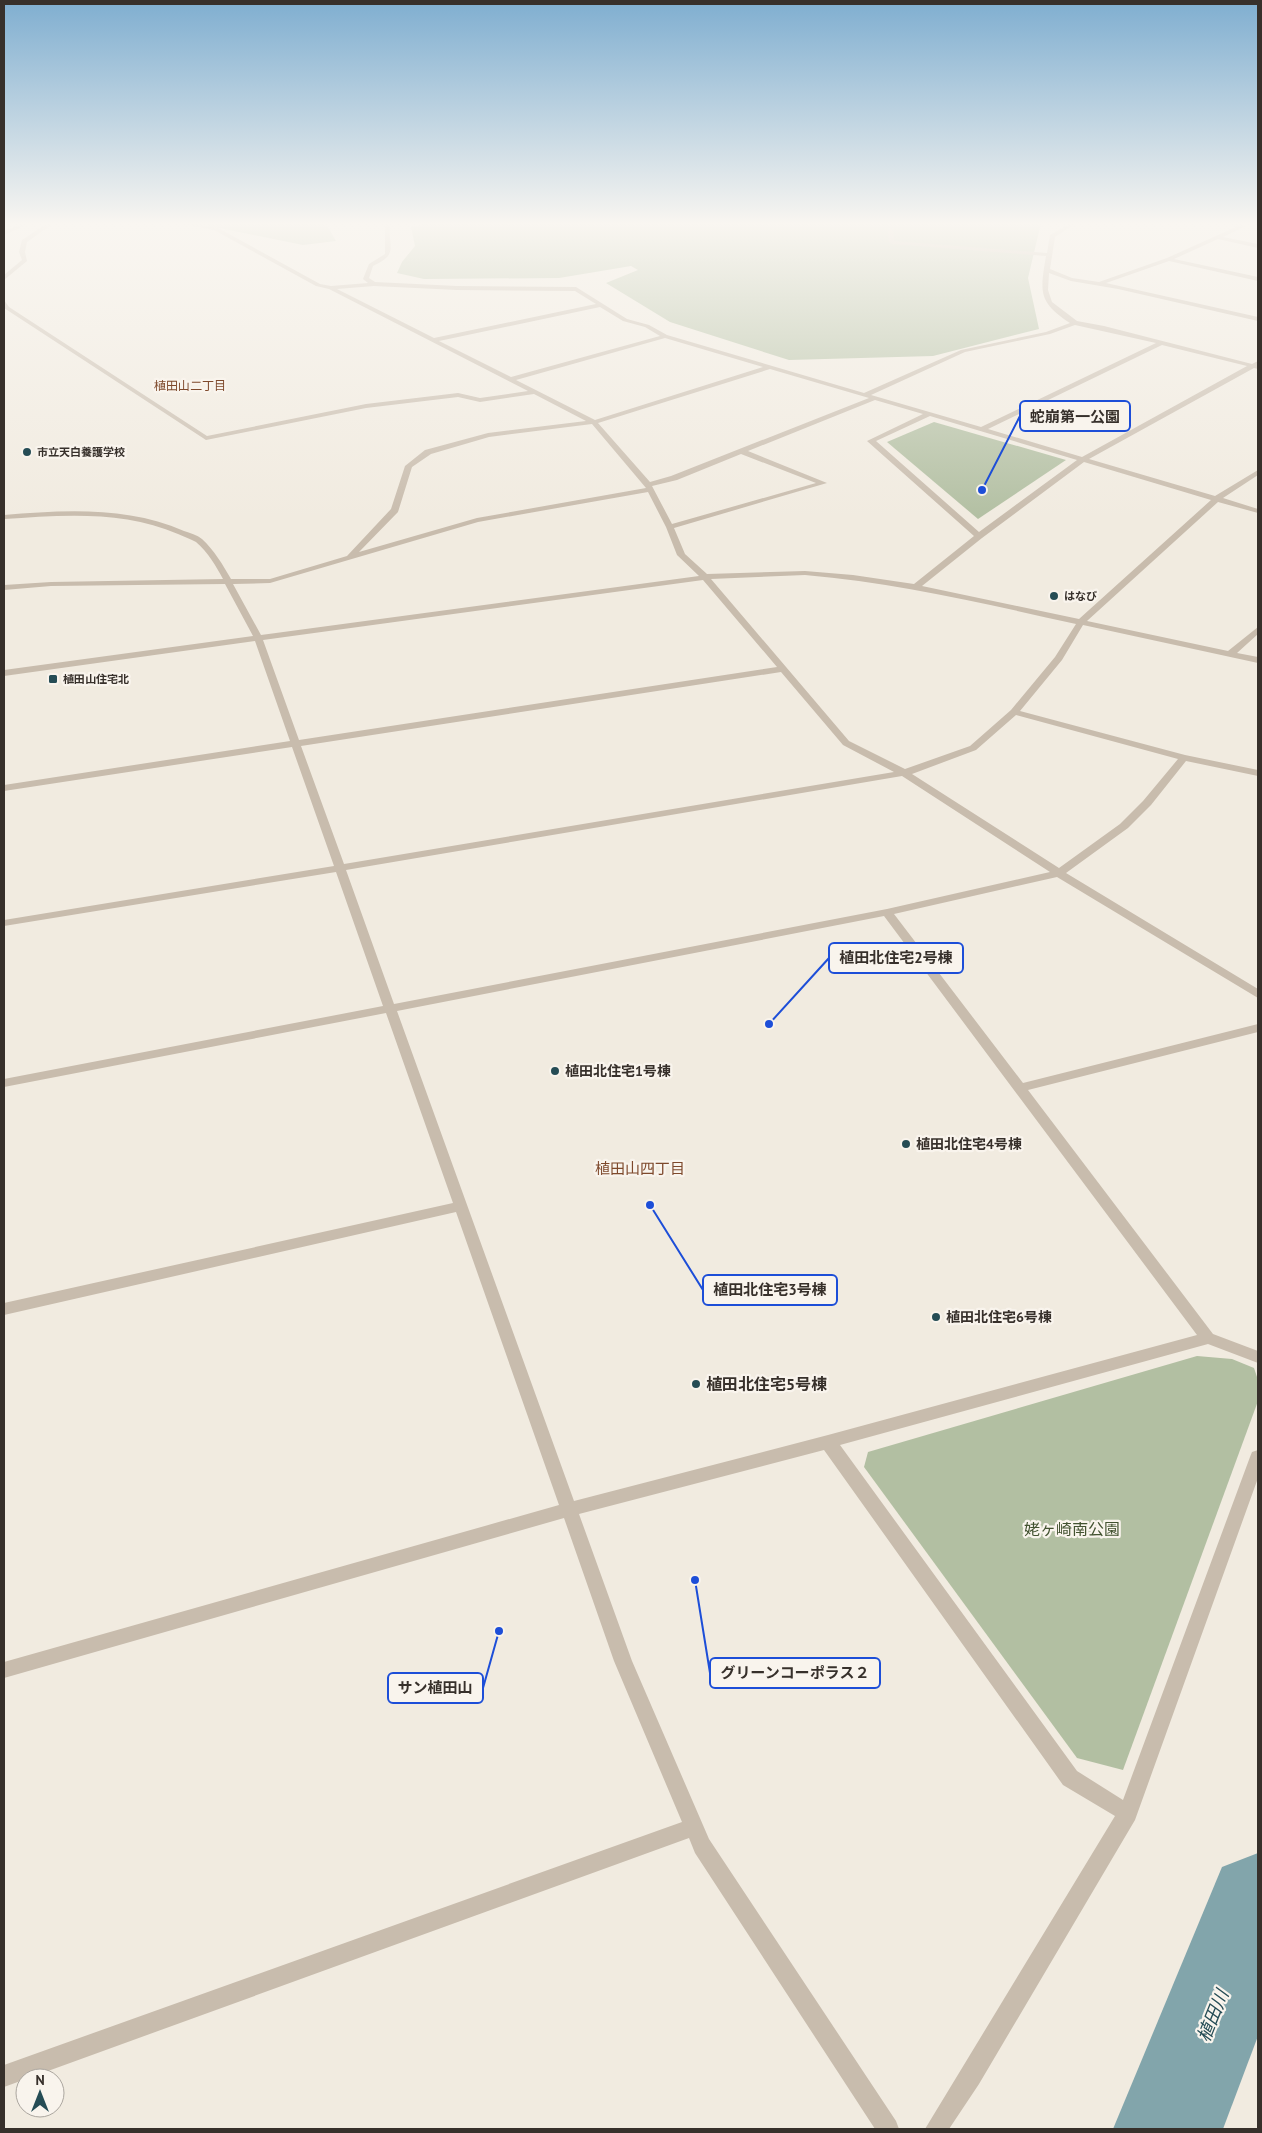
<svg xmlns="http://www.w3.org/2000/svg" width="1262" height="2133" font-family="'PT Sans','Noto Sans JP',sans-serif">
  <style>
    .green { fill: #b2bfa2 }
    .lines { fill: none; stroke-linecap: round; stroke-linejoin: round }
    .river { fill: #82a5ab; fill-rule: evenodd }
    .minor { fill: #c8bcad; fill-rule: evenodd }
    .poi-dot { fill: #254c55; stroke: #f9f4ed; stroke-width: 2 }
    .labels { text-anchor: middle; stroke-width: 4.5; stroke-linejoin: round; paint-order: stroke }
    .far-poi-label { font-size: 11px; font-weight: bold; fill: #37302b; stroke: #f9f4ed; text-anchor: start }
    .far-neighbourhood-label { font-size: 12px; fill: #7e492c; stroke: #f9f4ed }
    .poi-label { font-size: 14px; font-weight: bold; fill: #37302b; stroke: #f9f4ed; text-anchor: start }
    .neighbourhood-label { font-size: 15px; fill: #7e492c; stroke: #f9f4ed }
    .near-poi-label { font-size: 16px; font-weight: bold; fill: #37302b; stroke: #f9f4ed; text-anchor: start }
    .near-park-label { font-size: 16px; fill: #435331; stroke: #f9f4ed }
    .near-water-label { font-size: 18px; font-style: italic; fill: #254c55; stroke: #f9f4ed }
    .leader { fill: none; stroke: #1d4ed8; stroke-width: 2 }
    .callout-dot { fill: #1d4ed8; stroke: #f9f4ed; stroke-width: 2 }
    .callout { fill: #f9f4ed; stroke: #1d4ed8; stroke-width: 2 }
    .callout-label { font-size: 15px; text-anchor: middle; font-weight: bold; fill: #37302b }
  </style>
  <rect width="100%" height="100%" fill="#f1ebe0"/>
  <!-- green -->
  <g class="green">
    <polygon points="190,222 325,222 336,241 303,245"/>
    <polygon points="432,222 1037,222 1041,223 1028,278 1039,329 933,356 789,360 670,322 606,283 638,270 631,266 559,278 424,279 397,273 402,262 415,246 411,227"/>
    <polygon points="934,422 1066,460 978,519 887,442"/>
    <polygon points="1197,1356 1232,1359 1254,1368 1258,1380 1258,1401 1123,1770 1077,1758 864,1467 868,1452"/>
  </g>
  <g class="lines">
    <!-- river -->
    <polygon class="river" points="1258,1853 1258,2036 1223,2129 1113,2129 1222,1867"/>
    <!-- minor -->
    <g class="minor">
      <polygon points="26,222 33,222 4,235 4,231"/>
      <polygon points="49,222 55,222 27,242 25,252 27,261 4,280 4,275 22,260 19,252 22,240"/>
      <path d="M 174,222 L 185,222 L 218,228 L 320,284 L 331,286 L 368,283 L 363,279 L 369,264 L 385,254 L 385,225 L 392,222 L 398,222 L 390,226 C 388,248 399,254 373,266 L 369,278 L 375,282 L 457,286 L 576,287 L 627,319 L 649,325 L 667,335 L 864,393 L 961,350 L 1046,332 L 1070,323 C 1038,302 1040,292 1046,256 L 892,244 L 889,242 L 887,225 L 885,222 L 890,222 L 893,225 L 894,241 L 1047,253 L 1050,235 L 1073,222 L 1078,222 L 1055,237 L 1050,269 L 1072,278 L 1099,282 L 1167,258 L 1238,226 L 1224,222 L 1232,222 L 1246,226 L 1223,237 L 1258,244 L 1258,248 L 1218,239 L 1174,259 L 1258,277 L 1258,281 L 1169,261 L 1106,283 L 1258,317 L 1258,321 L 1118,289 L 1071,281 L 1049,273 L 1048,290 L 1052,302 L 1077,321 L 1104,326 L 1252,364 L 1258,361 L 1258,369 L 1254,368 L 1089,459 L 1215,496 L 1258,470 L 1258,475 L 1223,498 L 1258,509 L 1258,513 L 1218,502 L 1087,621 L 1228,651 L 1258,627 L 1258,634 L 1237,653 L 1258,657 L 1258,663 L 1083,625 L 1062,660 L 1020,711 L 1185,755 L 1258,770 L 1258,776 L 1186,761 L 1151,805 L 1128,828 L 1066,873 L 1258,989 L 1258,998 L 1057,877 L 894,914 L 1023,1083 L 1258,1024 L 1258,1032 L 1028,1090 L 1213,1334 L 1258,1351 L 1258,1363 L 1208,1344 L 840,1445 L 1077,1771 L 1123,1800 L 1250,1457 L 1252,1452 L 1258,1450 L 1258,1478 L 1135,1820 L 979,2084 L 949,2129 L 925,2129 L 1115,1816 L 1063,1785 L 824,1450 L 579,1514 L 632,1661 L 709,1839 L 896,2121 L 899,2129 L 875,2129 L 695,1853 L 689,1838 L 4,2087 L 4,2065 L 682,1822 L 614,1661 L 564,1518 L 4,1678 L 4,1662 L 559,1505 L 456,1212 L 4,1315 L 4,1303 L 453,1203 L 386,1013 L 4,1087 L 4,1079 L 383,1006 L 336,872 L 4,926 L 4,920 L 334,866 L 292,747 L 4,791 L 4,785 L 290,741 L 255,641 L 4,676 L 4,670 L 253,636 L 225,584 L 51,586 L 4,590 L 4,585 L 51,582 L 223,579 C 216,566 208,552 196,542 C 191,539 184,537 178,534 C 124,510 61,515 4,519 L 4,515 C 63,510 128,506 184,531 C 190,533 197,535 202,539 C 214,550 223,565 231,579 L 270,579 L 347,556 L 391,509 L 405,466 L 425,450 L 488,433 L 586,421 L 534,394 L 480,402 L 458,397 L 366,408 L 206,440 L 4,308 L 4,300 L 9,307 L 207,436 L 366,404 L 458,393 L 480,398 L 528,391 L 329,289 L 316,286 L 214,230 ZM 374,286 L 457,290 L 575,291 L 596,304 L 434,338 L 337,289 ZM 600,307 L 623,321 L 645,327 L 660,336 L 511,377 L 439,341 ZM 1075,325 L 1156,343 L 981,427 L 871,395 L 965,352 L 1050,334 ZM 665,338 L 763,367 L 595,420 L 516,380 ZM 1162,345 L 1247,366 L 1082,457 L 988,429 ZM 770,369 L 869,398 L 671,476 L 650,482 L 598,423 ZM 875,400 L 923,414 L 867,441 L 974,536 L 914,584 L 853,575 L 805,571 L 707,574 L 685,554 L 674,528 L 827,483 L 748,451 ZM 930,416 L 1077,460 L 979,532 L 876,441 ZM 592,424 L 646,488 L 477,518 L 359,552 L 398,512 L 412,467 L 431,454 L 489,437 ZM 741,454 L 816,483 L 672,524 L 652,486 L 677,480 ZM 1084,462 L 1211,500 L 1079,619 L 922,586 L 982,538 ZM 648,492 L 666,527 L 677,555 L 699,576 L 261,635 L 233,584 L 270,583 L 478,522 ZM 805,575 C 897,583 986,604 1076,624 L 1055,657 L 1011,710 L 970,746 L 905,769 L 849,741 L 711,579 ZM 703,580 L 777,667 L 299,740 L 263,640 ZM 781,672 L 843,745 L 894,772 L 344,864 L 301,746 ZM 1016,715 L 1178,759 L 1143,801 L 1120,824 L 1059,868 L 912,774 L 976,750 ZM 902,776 L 1050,872 L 887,909 L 394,1004 L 346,870 ZM 884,916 L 1197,1335 L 828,1435 L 574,1501 L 397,1011 Z"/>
    </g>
  </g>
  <!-- sky -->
  <linearGradient id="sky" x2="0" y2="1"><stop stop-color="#7faed0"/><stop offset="0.43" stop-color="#f9f6f1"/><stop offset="1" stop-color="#f9f6f1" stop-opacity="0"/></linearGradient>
  <rect width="1262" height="520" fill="url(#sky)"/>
  <!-- markers -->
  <g class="poi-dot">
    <circle cx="27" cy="452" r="5"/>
    <circle cx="1054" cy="596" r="5"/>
    <rect x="48" y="674" width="10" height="10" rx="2.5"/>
    <circle cx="555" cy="1071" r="5"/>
    <circle cx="906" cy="1144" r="5"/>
    <circle cx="936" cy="1317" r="5"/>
    <circle cx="696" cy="1384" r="5"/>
  </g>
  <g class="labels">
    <!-- far-poi labels -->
    <g class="far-poi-label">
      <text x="37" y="456">市立天白養護学校</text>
      <text x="1064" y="600">はなび</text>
      <text x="63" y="683">植田山住宅北</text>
    </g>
    <!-- far-neighbourhood labels -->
    <g class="far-neighbourhood-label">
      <text x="190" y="390">植田山二丁目</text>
    </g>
    <!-- poi labels -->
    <g class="poi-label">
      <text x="565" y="1076">植田北住宅1号棟</text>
      <text x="916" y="1149">植田北住宅4号棟</text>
      <text x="946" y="1322">植田北住宅6号棟</text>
    </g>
    <!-- neighbourhood labels -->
    <g class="neighbourhood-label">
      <text x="640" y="1174">植田山四丁目</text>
    </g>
    <!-- near-poi labels -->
    <g class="near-poi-label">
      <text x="706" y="1390">植田北住宅5号棟</text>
    </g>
    <!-- near-park labels -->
    <g class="near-park-label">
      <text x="1072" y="1535">姥ヶ崎南公園</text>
    </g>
    <!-- near-water labels -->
    <g class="near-water-label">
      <text transform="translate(1213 2016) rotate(-68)" y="6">植田川</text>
    </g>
  </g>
  <!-- callouts -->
  <path class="leader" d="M982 490L1020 416M769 1024L829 958M650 1205L703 1290M695 1580L710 1673M499 1631L483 1688"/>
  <g class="callout-dot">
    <circle cx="982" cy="490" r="5"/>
    <circle cx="769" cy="1024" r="5"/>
    <circle cx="650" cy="1205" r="5"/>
    <circle cx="695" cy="1580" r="5"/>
    <circle cx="499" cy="1631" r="5"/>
  </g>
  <g class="callout">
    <rect x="1020" y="401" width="110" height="30" rx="5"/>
    <rect x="829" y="943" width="134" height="30" rx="5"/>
    <rect x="703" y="1275" width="134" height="30" rx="5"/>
    <rect x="710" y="1658" width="170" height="30" rx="5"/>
    <rect x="388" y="1673" width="95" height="30" rx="5"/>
  </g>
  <g class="callout-label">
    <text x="1075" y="422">蛇崩第一公園</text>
    <text x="896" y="963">植田北住宅2号棟</text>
    <text x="770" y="1295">植田北住宅3号棟</text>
    <text x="795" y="1678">グリーンコーポラス２</text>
    <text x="435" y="1693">サン植田山</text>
  </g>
  <!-- border -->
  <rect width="1262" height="2133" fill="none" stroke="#37302b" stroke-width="10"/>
  <!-- north arrow -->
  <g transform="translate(40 2093)"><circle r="24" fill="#f9f4ed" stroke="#aba69f"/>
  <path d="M0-4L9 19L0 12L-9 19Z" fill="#254c55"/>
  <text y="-8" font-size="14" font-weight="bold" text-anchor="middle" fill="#37302b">N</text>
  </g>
</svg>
